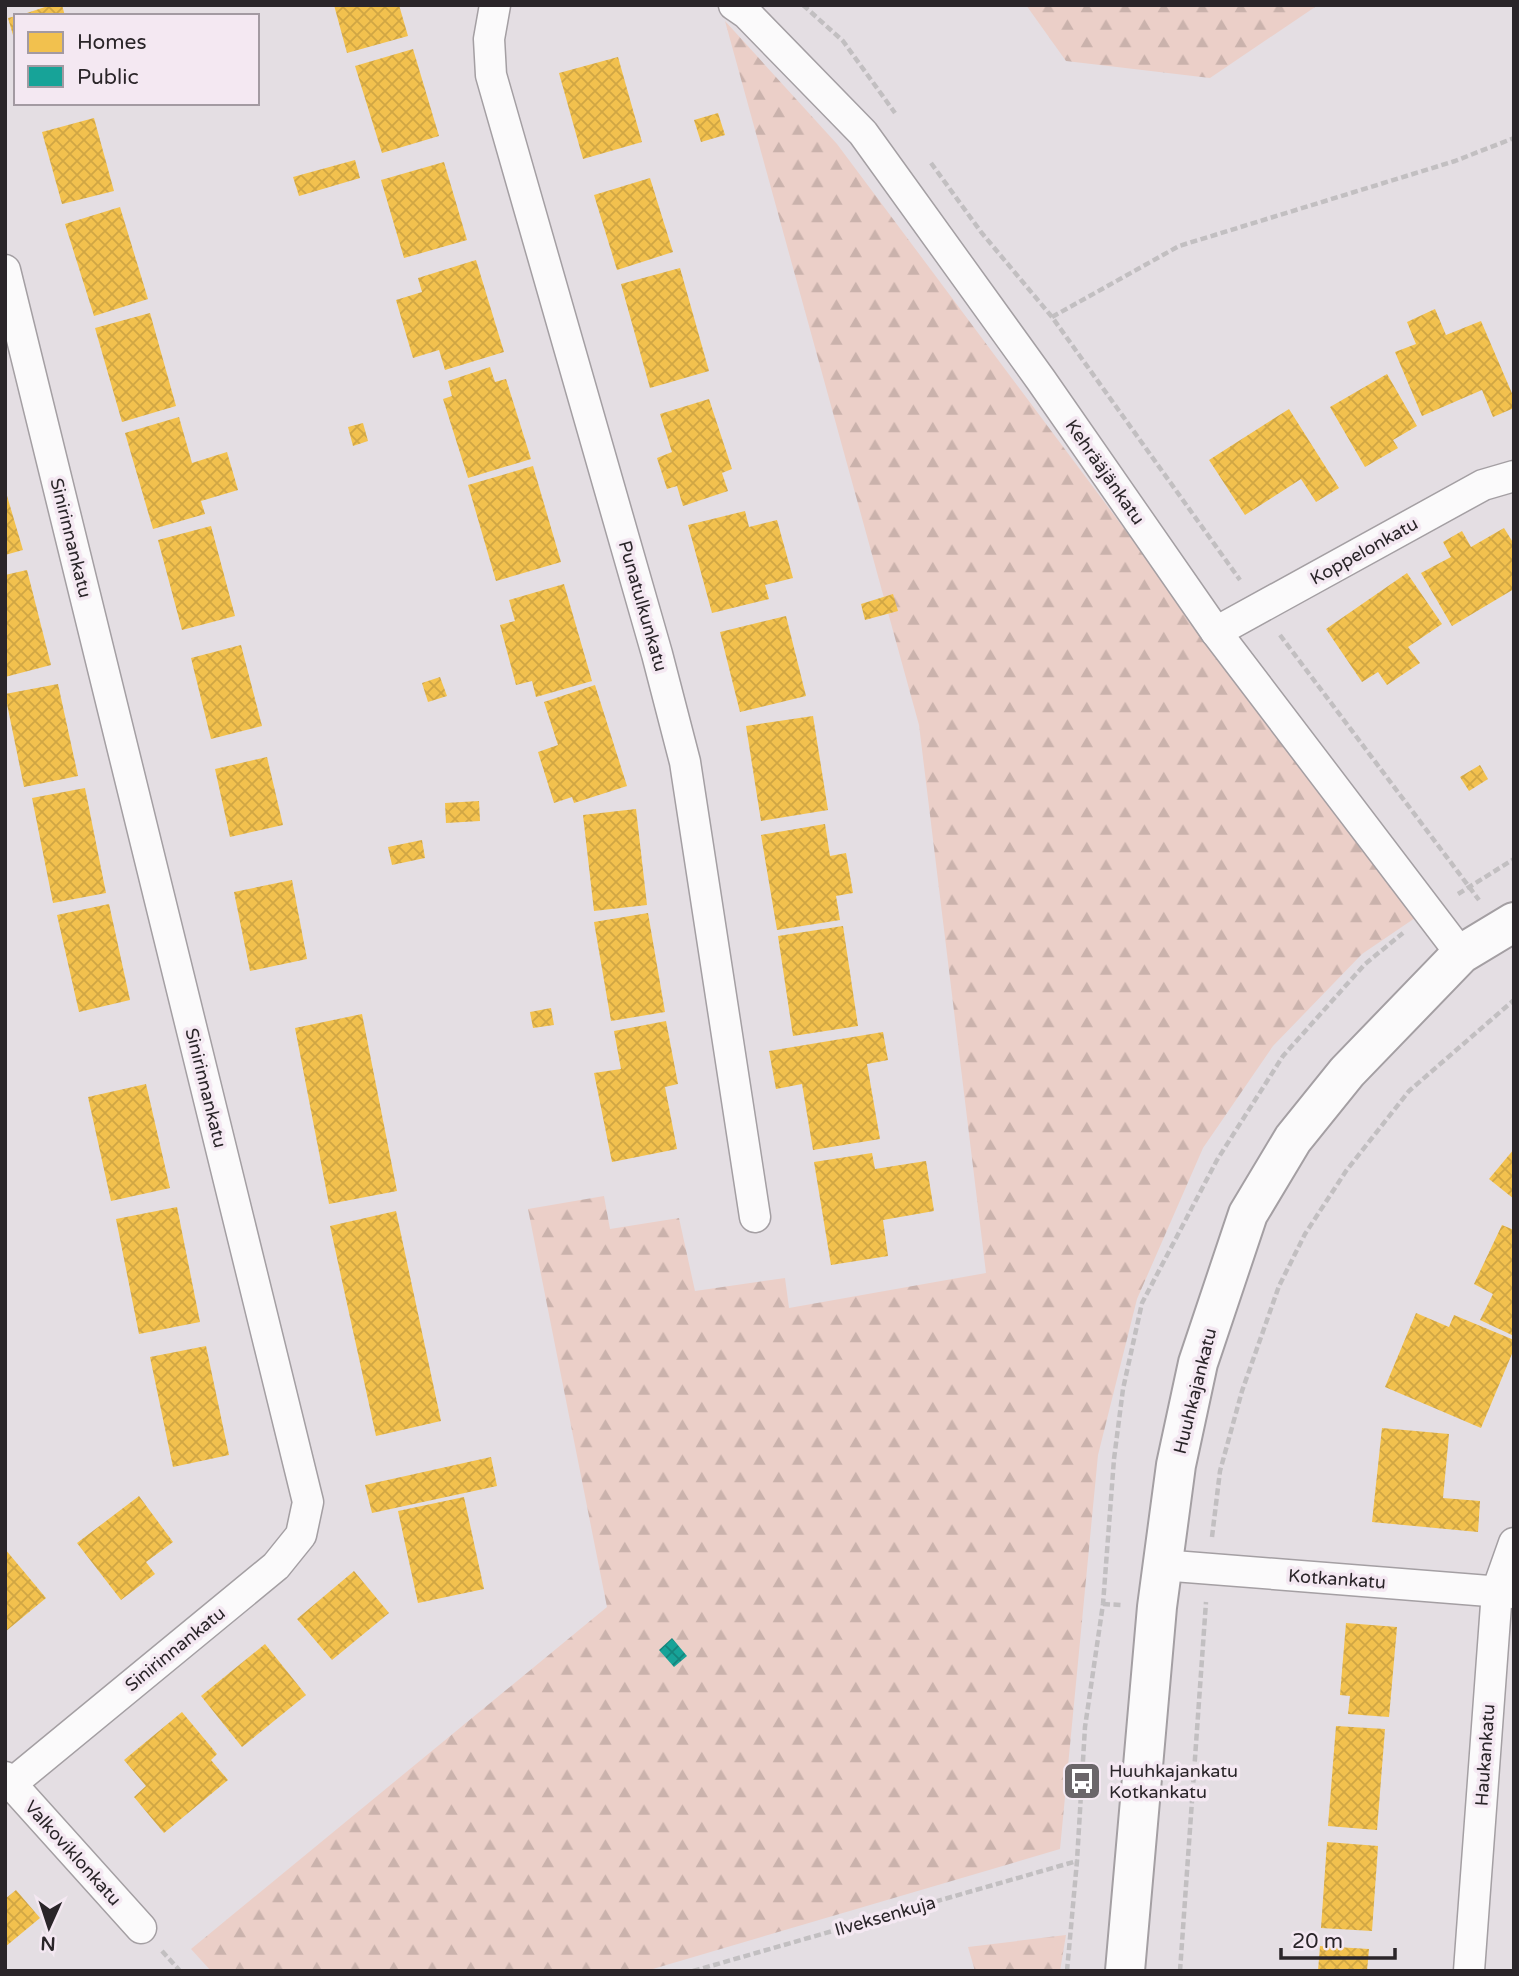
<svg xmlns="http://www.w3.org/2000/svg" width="1519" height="1976" font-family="'Varela Round',sans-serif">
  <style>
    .forest { fill: url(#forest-firs) }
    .homes { fill: url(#homes-cross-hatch) }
    .public { fill: url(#public-cross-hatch) }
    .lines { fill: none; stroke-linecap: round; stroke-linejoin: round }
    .minor-casing { stroke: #a49fa3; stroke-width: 33 }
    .tertiary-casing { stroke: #a49fa3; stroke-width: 42 }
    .path { stroke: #c2bfc1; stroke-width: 4.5; stroke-dasharray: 7 3.5; stroke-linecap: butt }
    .minor { stroke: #fbfafb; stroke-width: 30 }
    .tertiary { stroke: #fbfafb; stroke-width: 38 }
    .labels { text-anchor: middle; stroke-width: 7; stroke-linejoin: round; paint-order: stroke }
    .street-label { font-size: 18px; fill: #2a2529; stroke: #f4e8f2 }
    .poi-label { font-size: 18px; fill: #2a2529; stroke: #f4e8f2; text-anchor: start }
  </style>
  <defs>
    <pattern id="forest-firs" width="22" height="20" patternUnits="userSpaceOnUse" patternTransform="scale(1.75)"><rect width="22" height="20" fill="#ebcfc8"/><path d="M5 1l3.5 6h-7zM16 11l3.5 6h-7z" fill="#cab2ac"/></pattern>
    <pattern id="homes-cross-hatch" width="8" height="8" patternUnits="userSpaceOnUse" patternTransform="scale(1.75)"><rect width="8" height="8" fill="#f2c14e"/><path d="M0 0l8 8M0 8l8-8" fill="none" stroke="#d0a644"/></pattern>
    <pattern id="public-cross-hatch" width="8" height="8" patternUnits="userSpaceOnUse" patternTransform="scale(1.75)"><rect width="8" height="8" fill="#17a398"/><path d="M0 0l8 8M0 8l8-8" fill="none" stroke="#15857c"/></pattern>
  </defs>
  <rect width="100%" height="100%" fill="#e4dee3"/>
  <!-- forest -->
  <g class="forest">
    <polygon points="1026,5 1318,5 1210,78 1066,61"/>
    <polygon points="725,21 837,144 1415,918 1362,954 1273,1046 1203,1148 1137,1299 1098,1455 1060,1849 646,1971 211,1971 191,1949 607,1607 528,1209 604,1196 610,1229 679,1218 695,1291 785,1278 789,1308 986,1273 919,725"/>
    <polygon points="1066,1935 1060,1971 975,1971 968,1947"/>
  </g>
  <!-- homes -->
  <g class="homes">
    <polygon points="51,5 62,5 65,16 18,16"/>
    <polygon points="334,5 399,5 408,36 347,53"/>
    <polygon points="16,16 16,42 15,42 8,18"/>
    <polygon points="413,49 439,136 382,153 355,66"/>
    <polygon points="618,57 642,142 583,159 559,73"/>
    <polygon points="718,113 725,135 701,142 694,120"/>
    <polygon points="94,118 114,191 62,204 42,132"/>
    <polygon points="355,160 360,178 299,196 293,177"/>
    <polygon points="444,162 467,240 404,258 381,180"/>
    <polygon points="650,178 673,252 617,270 594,195"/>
    <polygon points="120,207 148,299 94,316 65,224"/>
    <polygon points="476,260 504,352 445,370 439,350 413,358 396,300 422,292 418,278"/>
    <polygon points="680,268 709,371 650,388 621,284"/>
    <polygon points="1435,309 1446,335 1481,321 1514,398 1514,408 1493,417 1482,390 1422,416 1395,352 1416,344 1407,322"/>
    <polygon points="150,313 176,406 122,422 95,328"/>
    <polygon points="490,367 495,382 506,379 531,459 468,478 443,399 452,396 448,381"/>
    <polygon points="1387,374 1417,426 1393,440 1398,448 1365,467 1330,407"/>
    <polygon points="709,399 732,469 722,473 728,491 683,506 677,486 667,489 657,458 672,452 660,414"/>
    <polygon points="1289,409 1339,488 1316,502 1301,479 1245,515 1209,460"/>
    <polygon points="179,417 192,463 227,452 238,490 201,501 205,514 153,529 125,433"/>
    <polygon points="363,423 368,441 353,446 348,427"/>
    <polygon points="533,466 561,562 496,581 468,485"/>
    <polygon points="5,489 23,550 5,555"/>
    <polygon points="745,511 749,527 777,520 793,578 765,585 769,599 712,613 688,525"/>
    <polygon points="211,526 235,616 182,630 158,540"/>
    <polygon points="1504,528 1514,544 1514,589 1452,626 1421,573 1451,557 1443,542 1462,531 1471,547"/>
    <polygon points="27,570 51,665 5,677 5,575"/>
    <polygon points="1407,573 1442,624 1408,647 1420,663 1387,685 1378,672 1362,682 1326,629"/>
    <polygon points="564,584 592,681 536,697 532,681 516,685 500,625 515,621 509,600"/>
    <polygon points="893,594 898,611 865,620 861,604"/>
    <polygon points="786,616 806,696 740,712 720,632"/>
    <polygon points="241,645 262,726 211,739 191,658"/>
    <polygon points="440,677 447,696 428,702 422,683"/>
    <polygon points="58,684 78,776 24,787 5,694"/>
    <polygon points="595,685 627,786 574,803 572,797 554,803 538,752 558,745 544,702"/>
    <polygon points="813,716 828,810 761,821 746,726"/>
    <polygon points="267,757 283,825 230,837 215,769"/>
    <polygon points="1480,765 1488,779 1469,791 1460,777"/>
    <polygon points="85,788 106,893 53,903 32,798"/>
    <polygon points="479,801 480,821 446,823 445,803"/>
    <polygon points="636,809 647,905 594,911 583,815"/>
    <polygon points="825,824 830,856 846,853 853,893 836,896 840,920 777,930 761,835"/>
    <polygon points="422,840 425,858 392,865 388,847"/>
    <polygon points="292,880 307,959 250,971 234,892"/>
    <polygon points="109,904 130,1000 79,1012 57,915"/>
    <polygon points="648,913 665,1012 611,1021 594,922"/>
    <polygon points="843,926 858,1026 793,1036 778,936"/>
    <polygon points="551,1008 554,1025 533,1028 530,1012"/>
    <polygon points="362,1014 397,1191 329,1204 295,1028"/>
    <polygon points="666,1021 678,1084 665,1087 677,1149 612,1162 594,1073 621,1069 614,1031"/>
    <polygon points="883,1032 888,1060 867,1064 880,1139 813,1150 802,1084 776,1089 769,1051"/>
    <polygon points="146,1084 170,1188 111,1201 88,1097"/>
    <polygon points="1514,1149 1514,1199 1489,1179"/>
    <polygon points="872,1153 875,1169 926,1161 934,1211 883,1220 888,1256 831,1265 814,1162"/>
    <polygon points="177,1207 200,1322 139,1334 116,1219"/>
    <polygon points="396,1211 441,1421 376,1436 330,1226"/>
    <polygon points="1502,1225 1514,1230 1514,1336 1480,1320 1493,1294 1474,1284"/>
    <polygon points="1416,1313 1449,1327 1454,1315 1514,1340 1514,1349 1481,1428 1385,1387"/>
    <polygon points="206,1346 229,1455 173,1467 150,1357"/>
    <polygon points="1382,1428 1449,1434 1443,1498 1480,1501 1478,1532 1372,1522"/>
    <polygon points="491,1457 497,1486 372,1513 365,1485"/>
    <polygon points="139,1496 173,1542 146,1562 155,1574 121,1600 77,1543"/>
    <polygon points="464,1497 484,1589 418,1603 398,1511"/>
    <polygon points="5,1549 46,1598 5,1632"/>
    <polygon points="354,1571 389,1613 332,1660 297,1619"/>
    <polygon points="1346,1623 1397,1627 1389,1717 1348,1714 1350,1696 1340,1695"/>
    <polygon points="265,1644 306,1695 242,1747 201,1696"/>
    <polygon points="182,1712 217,1754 211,1760 228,1780 164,1833 134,1797 146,1786 124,1760"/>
    <polygon points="1336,1726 1385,1729 1377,1830 1328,1826"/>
    <polygon points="1327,1842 1378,1846 1372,1931 1321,1928"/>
    <polygon points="16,1890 40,1918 5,1947 5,1899"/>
    <polygon points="1320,1946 1369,1949 1367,1971 1318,1971"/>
  </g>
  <!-- public -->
  <polygon class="public" points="672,1638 687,1656 674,1667 659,1650"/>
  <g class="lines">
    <defs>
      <g id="minor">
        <polyline points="495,5 489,39 491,75 657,654 685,762 755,1217"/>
        <polyline points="734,5 747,14 863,133 1041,380 1216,632 1461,954"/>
        <polyline points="5,270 308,1502 301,1535 276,1566 11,1784"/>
        <polyline points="1216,632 1483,485 1514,476"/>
        <polyline points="1161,1565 1514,1593"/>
        <polyline points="5,1777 141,1928"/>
        <polyline points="1469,1971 1497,1591 1514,1543"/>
      </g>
      <polyline id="tertiary" points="1125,1971 1157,1607 1176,1465 1198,1363 1248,1214 1293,1139 1347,1072 1461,954 1514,922"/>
    </defs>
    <!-- minor casing -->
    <use href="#minor" class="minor-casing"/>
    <!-- tertiary casing -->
    <use href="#tertiary" class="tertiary-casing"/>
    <!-- path -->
    <g class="path">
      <polyline points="803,5 843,41 895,113"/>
      <polyline points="931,163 981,232 1052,317 1240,580"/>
      <polyline points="1052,317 1179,246 1455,161 1514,138"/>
      <polyline points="1280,635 1479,900"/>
      <polyline points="1458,894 1514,859"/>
      <polyline points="1212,1537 1220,1471 1242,1391 1279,1286 1305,1234 1346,1171 1409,1091 1514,1000"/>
      <polyline points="1103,1604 1121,1605"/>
      <polyline points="162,1951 180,1971"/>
      <polyline points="693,1971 1077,1861"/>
      <polyline points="1067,1971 1077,1861 1085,1727 1103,1604 1114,1459 1123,1389 1142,1303 1217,1160 1283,1056 1365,964 1403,933"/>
      <polyline points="1180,1971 1206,1602"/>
    </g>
    <!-- minor -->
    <use href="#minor" class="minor"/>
    <!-- tertiary -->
    <use href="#tertiary" class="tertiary"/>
  </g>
  <!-- icons -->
  <defs>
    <symbol id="bus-square" viewBox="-11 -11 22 22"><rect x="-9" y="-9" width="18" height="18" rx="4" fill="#6b666a" stroke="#f4e8f2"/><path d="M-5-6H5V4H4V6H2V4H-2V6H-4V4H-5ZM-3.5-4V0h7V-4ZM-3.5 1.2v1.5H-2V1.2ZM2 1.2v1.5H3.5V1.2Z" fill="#fff"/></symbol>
  </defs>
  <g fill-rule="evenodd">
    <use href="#bus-square" x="1060" y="1759" width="44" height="44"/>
  </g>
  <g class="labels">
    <!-- street labels -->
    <g class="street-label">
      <text transform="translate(1105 472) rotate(55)" y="6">Kehrääjänkatu</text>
      <text transform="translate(71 538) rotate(76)" y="6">Sinirinnankatu</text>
      <text transform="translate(1364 551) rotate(-29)" y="6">Koppelonkatu</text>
      <text transform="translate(643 606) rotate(74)" y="6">Punatulkunkatu</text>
      <text transform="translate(206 1088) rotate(76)" y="6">Sinirinnankatu</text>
      <text transform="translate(1195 1391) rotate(-76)" y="6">Huuhkajankatu</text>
      <text transform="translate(1337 1579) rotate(4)" y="6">Kotkankatu</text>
      <text transform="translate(175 1649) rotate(-39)" y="6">Sinirinnankatu</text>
      <text transform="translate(1485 1755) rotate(-86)" y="6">Haukankatu</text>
      <text transform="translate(73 1853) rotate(48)" y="6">Valkoviklonkatu</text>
      <text transform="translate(885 1916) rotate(-16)" y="6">Ilveksenkuja</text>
    </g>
    <!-- poi labels -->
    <g class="poi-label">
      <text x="1109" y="1777">Huuhkajankatu<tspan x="1109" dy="21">Kotkankatu</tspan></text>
    </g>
  </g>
  <!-- border -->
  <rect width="1519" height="1976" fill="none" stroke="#2a2529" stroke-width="14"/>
  <!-- legend -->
  <rect x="14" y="14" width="245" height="91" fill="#f4e8f2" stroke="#a39aa2" stroke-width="2"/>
  <rect x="28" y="32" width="35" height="21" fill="#f2c14e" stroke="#a39aa2" stroke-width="2"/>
  <text x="77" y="49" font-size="21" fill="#2a2529">Homes</text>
  <rect x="28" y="66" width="35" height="21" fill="#17a398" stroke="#a39aa2" stroke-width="2"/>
  <text x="77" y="84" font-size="21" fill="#2a2529">Public</text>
  <!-- north arrow -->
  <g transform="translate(49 1927) rotate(183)" stroke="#f4e8f2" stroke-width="5" paint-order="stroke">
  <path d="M0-5L12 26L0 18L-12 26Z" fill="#2a2529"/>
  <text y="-10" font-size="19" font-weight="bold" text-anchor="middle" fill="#2a2529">N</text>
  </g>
  <!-- scale -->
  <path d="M1281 1948v10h114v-10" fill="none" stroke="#2a2529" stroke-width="3.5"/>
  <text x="1292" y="1948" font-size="21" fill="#2a2529" stroke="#f4e8f2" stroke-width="5" paint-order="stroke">20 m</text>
</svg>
